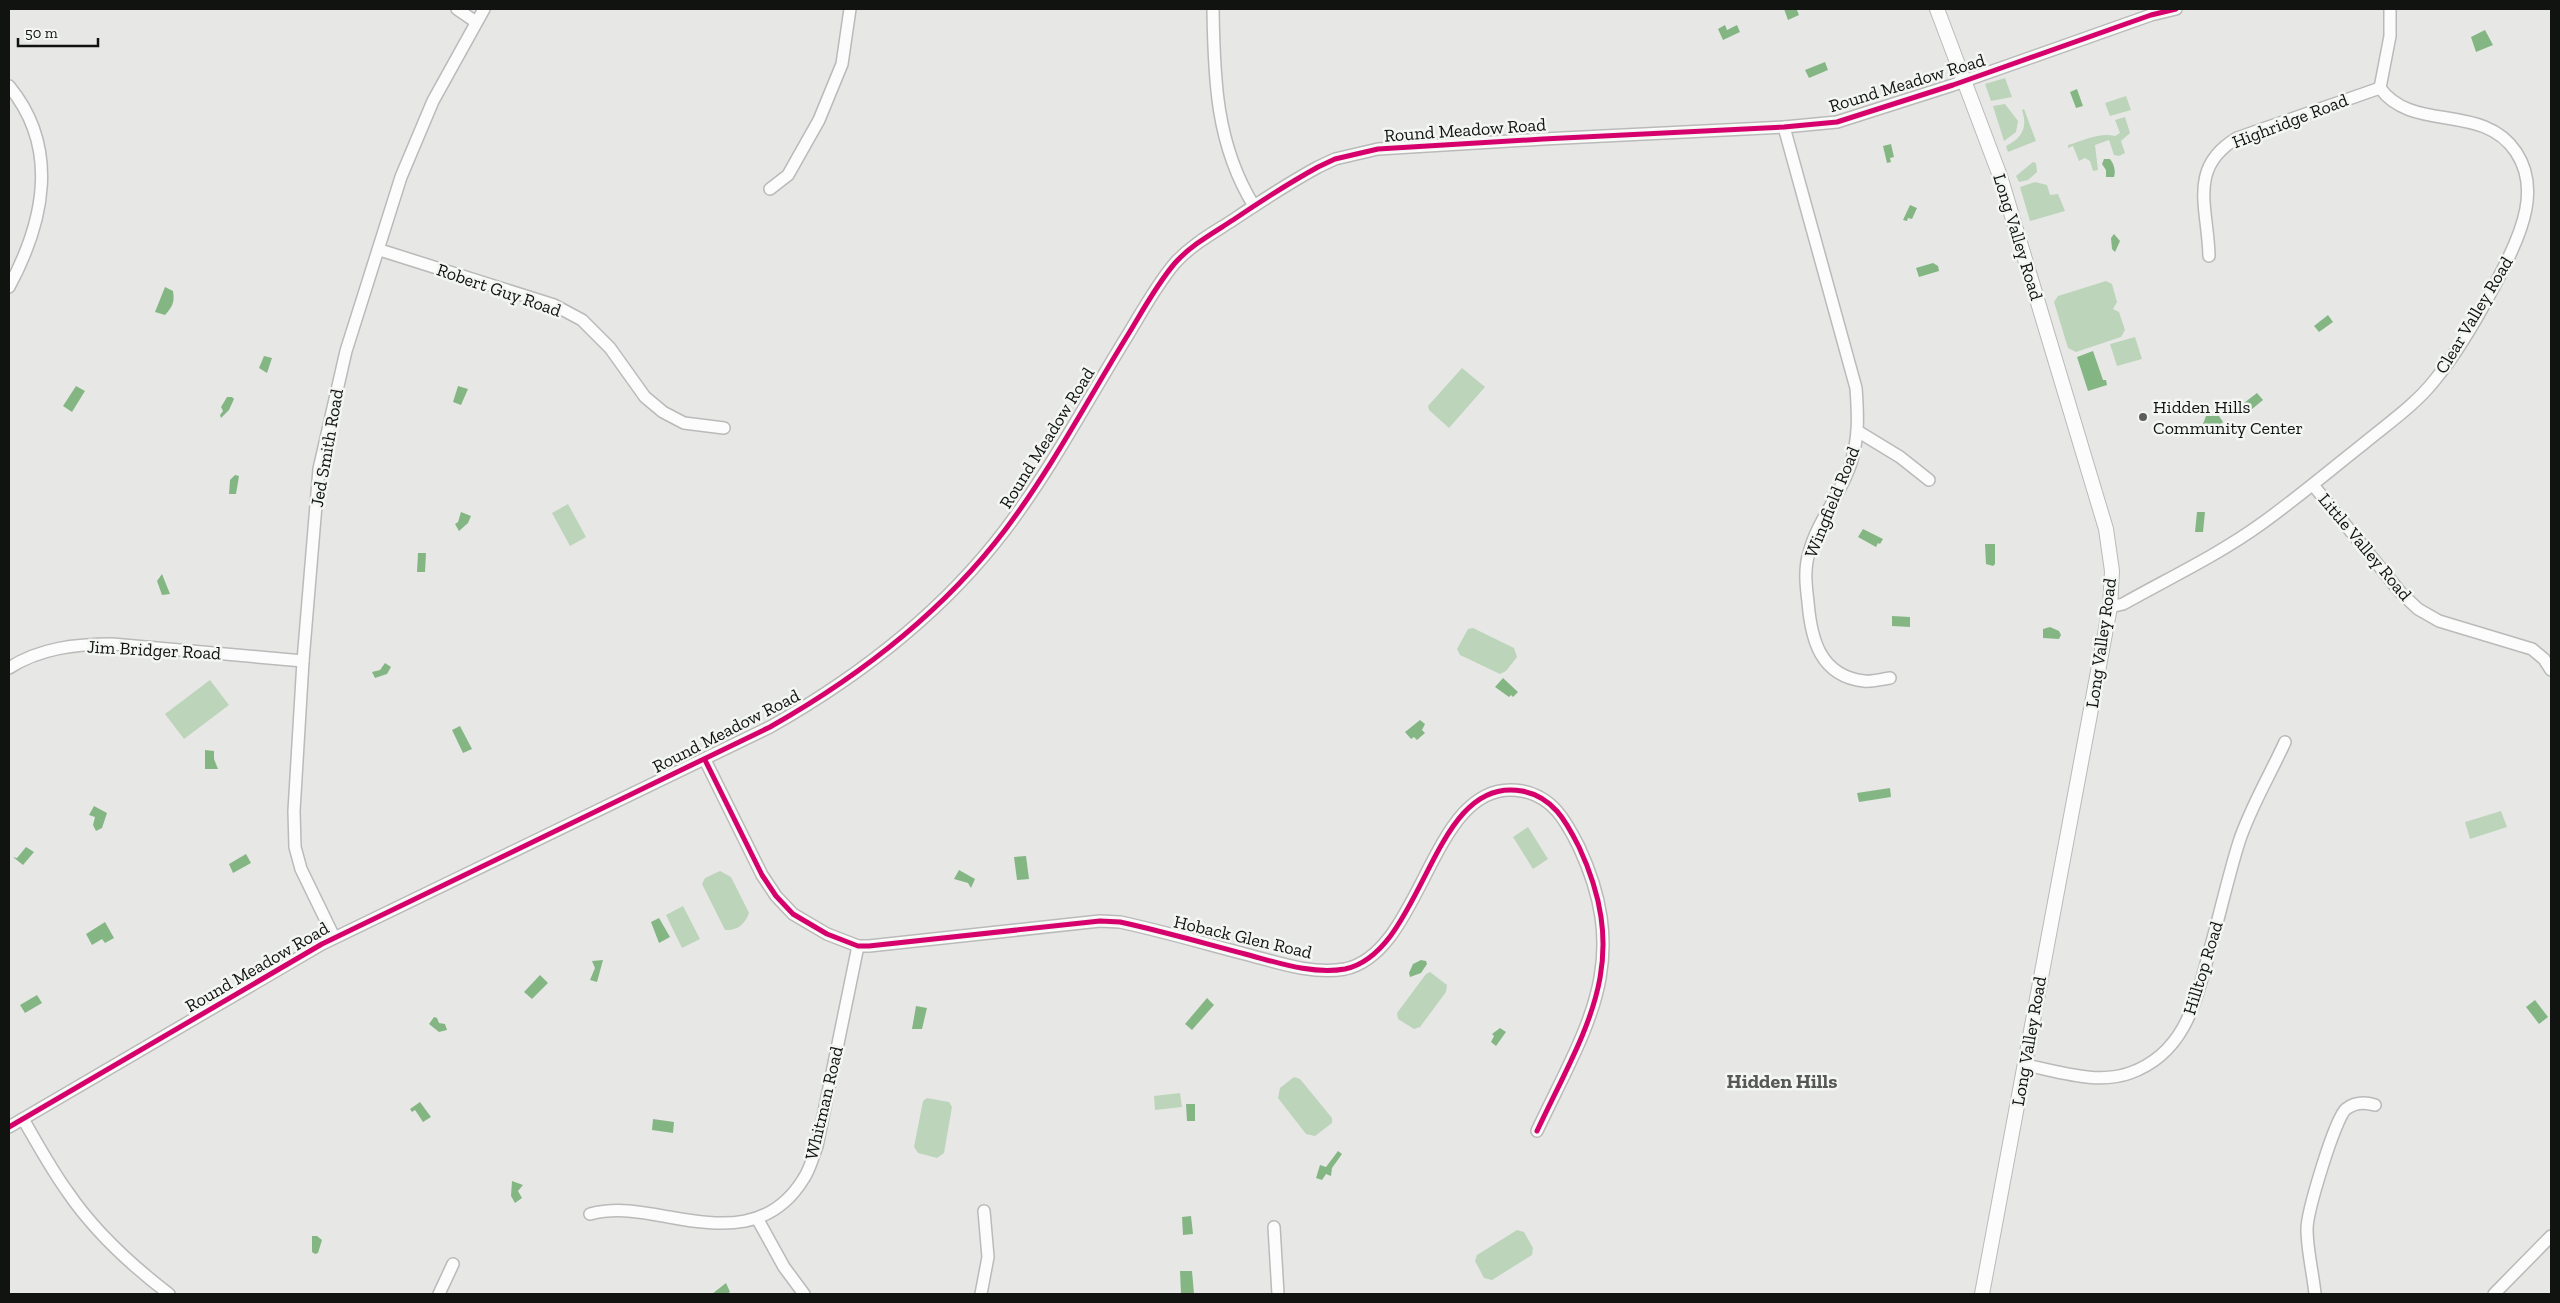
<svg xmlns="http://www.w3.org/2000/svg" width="2560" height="1303" font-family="'Zilla Slab',serif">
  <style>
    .green { fill: #bcd4ba }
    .water { fill: #84b683 }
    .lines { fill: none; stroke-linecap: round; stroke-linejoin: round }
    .minor-casing { stroke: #b9bab9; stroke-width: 14 }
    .tertiary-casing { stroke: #b9bab9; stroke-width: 16 }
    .minor { stroke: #fbfcfb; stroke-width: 11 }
    .tertiary { stroke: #fbfcfb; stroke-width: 14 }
    .cycleway-casing { stroke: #f3f6f3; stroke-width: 8 }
    .cycleway { stroke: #d6006c; stroke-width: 5 }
    .poi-dot { fill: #5c5e5c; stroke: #f3f6f3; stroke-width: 2 }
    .labels { text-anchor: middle; stroke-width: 5; stroke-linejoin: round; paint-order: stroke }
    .street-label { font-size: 18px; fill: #111311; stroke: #f3f6f3 }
    .poi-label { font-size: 18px; fill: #111311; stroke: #f3f6f3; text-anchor: start }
    .quarter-label { font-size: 20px; font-weight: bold; fill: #555855; stroke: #f3f6f3 }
  </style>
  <rect width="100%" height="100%" fill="#e7e8e6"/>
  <!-- green -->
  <g class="green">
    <polygon points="2005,78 2012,97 1991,101 1985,84"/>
    <polygon points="2126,96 2131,110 2110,116 2105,103"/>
    <polygon points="2005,104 2018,121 2016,132 2004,141 1993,106"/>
    <path d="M 2024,109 L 2036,141 L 2008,152 L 2006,146 C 2022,138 2028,128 2022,110 Z"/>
    <path d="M 2125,117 L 2130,133 L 2121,141 L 2125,153 L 2119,156 L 2114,155 L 2109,140 L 2095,145 L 2098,170 L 2093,171 L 2090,161 L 2085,158 L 2079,161 L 2073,146 L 2068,148 L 2068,145 C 2082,141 2100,132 2115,136 L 2120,133 L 2115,120 Z"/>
    <polygon points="2033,162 2036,163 2037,172 2028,180 2019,182 2016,176"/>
    <polygon points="2035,182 2047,185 2050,195 2058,194 2065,211 2030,221 2020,187"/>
    <polygon points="2106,281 2112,284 2117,302 2113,309 2119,312 2125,330 2121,337 2076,352 2068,348 2054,302 2058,296"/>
    <polygon points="2135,337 2142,359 2117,366 2110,344"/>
    <polygon points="1462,368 1485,387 1449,428 1429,410 1428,406"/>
    <polygon points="568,504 586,537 570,546 552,513"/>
    <polygon points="1473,628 1514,648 1517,657 1506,671 1500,674 1460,655 1457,649 1468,629"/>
    <polygon points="210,680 229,705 184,739 165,714"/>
    <polygon points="2501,811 2507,827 2470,839 2465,822"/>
    <polygon points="1528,827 1548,859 1533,869 1513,837"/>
    <path d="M 720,871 L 731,877 L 749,913 C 745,924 737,931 725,930 L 702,884 L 705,878 Z"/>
    <polygon points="683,906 700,939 682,948 666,915"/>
    <polygon points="1430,972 1447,985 1446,992 1420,1027 1414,1029 1398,1019 1397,1013 1426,974"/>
    <polygon points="1294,1077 1300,1079 1332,1118 1332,1123 1315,1136 1306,1134 1278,1098 1280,1088"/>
    <polygon points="1180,1093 1182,1107 1155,1110 1154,1096"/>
    <polygon points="927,1098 949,1102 952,1107 944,1153 937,1158 918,1153 914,1147 923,1101"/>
    <polygon points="1517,1230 1524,1232 1533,1248 1532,1255 1492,1280 1484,1278 1475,1261 1477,1255"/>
  </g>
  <!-- water -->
  <g class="water">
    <polygon points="1784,9 1797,10 1799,15 1788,20"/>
    <polygon points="1725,25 1727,30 1737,25 1740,32 1723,40 1718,29"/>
    <polygon points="2485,30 2493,45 2476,52 2471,37"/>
    <polygon points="1825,62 1828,70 1809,78 1805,70"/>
    <polygon points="2077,89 2083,106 2076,108 2070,92"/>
    <polygon points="1891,144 1894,157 1890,158 1891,162 1887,163 1883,146"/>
    <path d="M 2104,159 L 2110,159 C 2114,164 2116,171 2114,177 L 2106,177 L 2106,170 L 2102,164 Z"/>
    <polygon points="1910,205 1917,208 1912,219 1908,218 1907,221 1903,220"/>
    <polygon points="2114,234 2120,241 2115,252 2112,249 2111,238"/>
    <polygon points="1933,263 1938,266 1939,271 1919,277 1916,268"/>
    <path d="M 165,287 L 173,291 C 175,303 172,307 165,315 L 155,312 Z"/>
    <polygon points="2328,315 2333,322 2319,332 2314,326"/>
    <polygon points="2093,351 2103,380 2106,380 2107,385 2088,391 2077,357"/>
    <polygon points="264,356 272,358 267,373 259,368"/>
    <polygon points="76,386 85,391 72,412 63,406"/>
    <polygon points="458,386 468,389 461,405 453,402"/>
    <polygon points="2257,393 2263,400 2246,414 2240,406"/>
    <polygon points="227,397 232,397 234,399 229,410 221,418 220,415 223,411 221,407"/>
    <polygon points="2206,416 2219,416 2223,422 2220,425 2204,426 2203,424"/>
    <polygon points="235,475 239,476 236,494 229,494 230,480"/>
    <polygon points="461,512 471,516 468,523 459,531 455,524 458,522"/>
    <polygon points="2197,512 2205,512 2203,532 2195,532"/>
    <polygon points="1863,529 1883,539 1880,544 1878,543 1876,547 1858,537"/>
    <polygon points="1985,544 1995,544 1995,564 1993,566 1986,564"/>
    <polygon points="418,553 426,553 425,572 417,572"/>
    <polygon points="162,574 170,594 162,595 157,581"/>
    <polygon points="1892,616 1910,617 1910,627 1892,626"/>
    <polygon points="2050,627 2059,631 2061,635 2059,639 2043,638 2043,629"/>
    <polygon points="385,663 391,667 387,674 375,678 372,672 380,670"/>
    <polygon points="1503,678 1518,692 1513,697 1511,695 1509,697 1495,687"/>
    <polygon points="1420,720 1425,724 1422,730 1425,733 1417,740 1414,737 1411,739 1405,732"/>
    <polygon points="460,726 472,749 463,753 452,730"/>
    <polygon points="205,750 214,751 214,759 218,769 205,769"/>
    <polygon points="1890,788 1891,797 1859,802 1857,793"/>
    <polygon points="94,806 107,813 102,828 96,831 93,825 95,817 89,815"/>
    <polygon points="26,847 34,852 23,865 13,857 17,858"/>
    <polygon points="246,854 251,863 233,873 229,864"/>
    <polygon points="1026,856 1029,879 1017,880 1014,857"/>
    <polygon points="959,870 975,879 971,888 968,883 954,879"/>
    <polygon points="659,918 670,937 659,943 651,922"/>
    <polygon points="105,922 114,938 105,943 102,939 92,945 86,934"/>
    <polygon points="603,960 597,982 590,980 595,968 592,961"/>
    <polygon points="1421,960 1426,961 1427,964 1421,973 1410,977 1409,973 1413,964"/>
    <polygon points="540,975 548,983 532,999 524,992"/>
    <polygon points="37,995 42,1003 25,1013 20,1005"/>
    <polygon points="1207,998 1214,1005 1192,1030 1185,1024"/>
    <polygon points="2535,1000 2548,1017 2539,1024 2526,1007"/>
    <polygon points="916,1006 927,1008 922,1029 912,1029"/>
    <polygon points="434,1017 437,1018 439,1023 445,1024 447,1030 439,1032 429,1024"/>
    <polygon points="1500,1028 1506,1032 1496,1046 1491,1042 1494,1036 1492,1034"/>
    <polygon points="420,1102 431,1117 423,1122 415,1110 412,1112 410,1109"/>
    <polygon points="1186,1104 1195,1104 1195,1121 1187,1121"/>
    <polygon points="653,1119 674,1122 673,1133 652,1130"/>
    <polygon points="1338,1151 1342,1154 1332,1168 1331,1176 1326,1174 1322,1180 1316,1178 1320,1165 1326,1167"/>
    <polygon points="512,1181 523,1185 518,1191 522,1198 515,1203 511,1196"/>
    <polygon points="1191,1216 1193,1234 1183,1235 1182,1217"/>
    <polygon points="312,1236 317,1236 322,1240 318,1253 315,1254 312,1252"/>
    <polygon points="1180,1271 1192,1271 1194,1294 1181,1294"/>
    <polygon points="726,1283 730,1292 727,1294 712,1294"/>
  </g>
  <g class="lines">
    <defs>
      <g id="minor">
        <polyline points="457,9 476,22"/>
        <path d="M 1213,9 C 1214,79 1216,145 1254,206"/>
        <path d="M 9,86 C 60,148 44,222 9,287"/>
        <path d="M 1784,127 L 1856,388 C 1858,415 1859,437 1851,463 C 1841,495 1817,521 1809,553 C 1804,569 1806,586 1808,602 C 1811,639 1820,676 1864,681 C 1872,682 1882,679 1890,678"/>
        <polyline points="770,189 788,175 819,120 842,64 850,9"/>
        <polyline points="380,250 554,305 582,320 610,348 645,397 663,412 684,423 724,428"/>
        <path d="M 2209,256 C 2208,208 2187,168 2237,138 L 2380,88"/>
        <polyline points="1859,432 1900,457 1929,480"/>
        <polyline points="2313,485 2401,593 2418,609 2439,621 2532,649 2544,659 2551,670"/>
        <path d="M 2110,607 L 2123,604 C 2169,578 2218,555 2261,524 C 2296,499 2329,471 2362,445 C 2386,425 2415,405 2434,381 C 2462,347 2485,305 2505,265 C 2522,231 2540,188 2516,152 C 2483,102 2412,133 2380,88 L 2390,36 L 2390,9"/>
        <path d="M 9,668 C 40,648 76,644 112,644 L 303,661"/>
        <path d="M 705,760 L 762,875 L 776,896 L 793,914 L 827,934 L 858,946 L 869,946 L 1100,921 L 1120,922 C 1162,931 1203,943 1245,954 C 1276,962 1312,975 1345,969 C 1425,952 1431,774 1522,791 C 1553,797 1566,821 1579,847 C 1633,963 1586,1027 1537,1131"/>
        <polyline points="334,937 301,869 295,847 294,811 303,661 319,469 346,351 401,177 433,101 484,9"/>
        <path d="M 2025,1065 C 2058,1071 2097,1085 2130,1073 C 2186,1053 2196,1000 2210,949 C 2220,914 2228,877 2239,842 C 2250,808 2270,775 2285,742"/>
        <path d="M 23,1119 C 37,1143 51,1169 67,1191 C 94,1231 131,1265 169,1294"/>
        <path d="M 9,1127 L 322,944 L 770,727 C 860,676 942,613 1005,530 C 1052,468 1088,399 1129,333 C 1143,310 1157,284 1175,263 C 1191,245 1213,233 1233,220 C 1261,201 1289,183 1318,167 L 1335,159 L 1378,149 L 1543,139 L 1784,127 L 1837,122 L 1953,85 L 2151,15 L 2176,9"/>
        <path d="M 590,1214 C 617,1207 642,1212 669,1217 C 723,1227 772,1231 804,1178 C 810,1169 813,1157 817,1146 L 858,946"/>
        <polyline points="758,1220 784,1267 804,1294"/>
        <polyline points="1274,1227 1278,1294"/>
        <polyline points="439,1294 453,1264"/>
        <polyline points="981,1294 988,1257 984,1211"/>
        <path d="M 2315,1294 C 2313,1273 2307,1250 2307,1229 C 2307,1212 2335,1118 2346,1109 C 2355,1102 2365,1102 2375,1105"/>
        <polyline points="2494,1294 2551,1236"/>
      </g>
      <polyline id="tertiary" points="1937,9 2000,176 2106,529 2112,571 2110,607 1982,1294"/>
    </defs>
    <!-- minor casing -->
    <use href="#minor" class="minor-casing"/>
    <!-- tertiary casing -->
    <use href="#tertiary" class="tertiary-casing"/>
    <!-- minor -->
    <use href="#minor" class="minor"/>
    <!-- tertiary -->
    <use href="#tertiary" class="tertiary"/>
    <defs>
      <g id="cycleway">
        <path d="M 705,760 L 762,875 L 776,896 L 793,914 L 827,934 L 858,946 L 869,946 L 1100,921 L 1120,922 C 1162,931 1203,943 1245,954 C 1276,962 1312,975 1345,969 C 1425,952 1431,774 1522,791 C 1553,797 1566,821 1579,847 C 1633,963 1586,1027 1537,1131"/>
        <path d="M 9,1127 L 322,944 L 770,727 C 860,676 942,613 1005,530 C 1052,468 1088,399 1129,333 C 1143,310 1157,284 1175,263 C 1191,245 1213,233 1233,220 C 1261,201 1289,183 1318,167 L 1335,159 L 1378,149 L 1543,139 L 1784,127 L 1837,122 L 1953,85 L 2151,15 L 2176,9"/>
      </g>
    </defs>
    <!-- cycleway casing -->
    <use href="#cycleway" class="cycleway-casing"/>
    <!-- cycleway -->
    <use href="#cycleway" class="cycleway"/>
  </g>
  <!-- markers -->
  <circle class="poi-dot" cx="2143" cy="417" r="5"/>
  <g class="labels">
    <!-- street labels -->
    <g class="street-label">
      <text transform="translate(1907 83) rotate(-17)" y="6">Round Meadow Road</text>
      <text transform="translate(2290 121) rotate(-21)" y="6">Highridge Road</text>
      <text transform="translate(1465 130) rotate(-4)" y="6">Round Meadow Road</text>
      <text transform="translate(2018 237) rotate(73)" y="6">Long Valley Road</text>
      <text transform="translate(499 290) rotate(19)" y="6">Robert Guy Road</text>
      <text transform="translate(2474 315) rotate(-59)" y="6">Clear Valley Road</text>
      <text transform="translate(1047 438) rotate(-58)" y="6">Round Meadow Road</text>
      <text transform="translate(327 448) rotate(-80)" y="6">Jed Smith Road</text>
      <text transform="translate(1832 502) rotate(-68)" y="6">Wingfield Road</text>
      <text transform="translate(2365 547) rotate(50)" y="6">Little Valley Road</text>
      <text transform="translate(2101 643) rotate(-82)" y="6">Long Valley Road</text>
      <text transform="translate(154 650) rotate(3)" y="6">Jim Bridger Road</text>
      <text transform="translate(726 731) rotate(-27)" y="6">Round Meadow Road</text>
      <text transform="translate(1243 937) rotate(13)" y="6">Hoback Glen Road</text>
      <text transform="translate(257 967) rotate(-30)" y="6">Round Meadow Road</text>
      <text transform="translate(2203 968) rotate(-73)" y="6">Hilltop Road</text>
      <text transform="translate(2029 1041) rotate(-80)" y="6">Long Valley Road</text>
      <text transform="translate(824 1103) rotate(-77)" y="6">Whitman Road</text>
    </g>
    <!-- poi labels -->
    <g class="poi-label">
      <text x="2153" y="413">Hidden Hills<tspan x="2153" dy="21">Community Center</tspan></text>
    </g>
    <!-- quarter labels -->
    <g class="quarter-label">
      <text x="1782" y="1088">Hidden Hills</text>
    </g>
  </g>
  <!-- border -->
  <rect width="2560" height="1303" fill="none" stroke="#111311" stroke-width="20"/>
  <!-- scale -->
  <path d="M18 38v8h80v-8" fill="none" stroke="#111311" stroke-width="2.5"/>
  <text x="25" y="38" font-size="15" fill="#111311" stroke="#f3f6f3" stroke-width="4" paint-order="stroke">50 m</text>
</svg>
